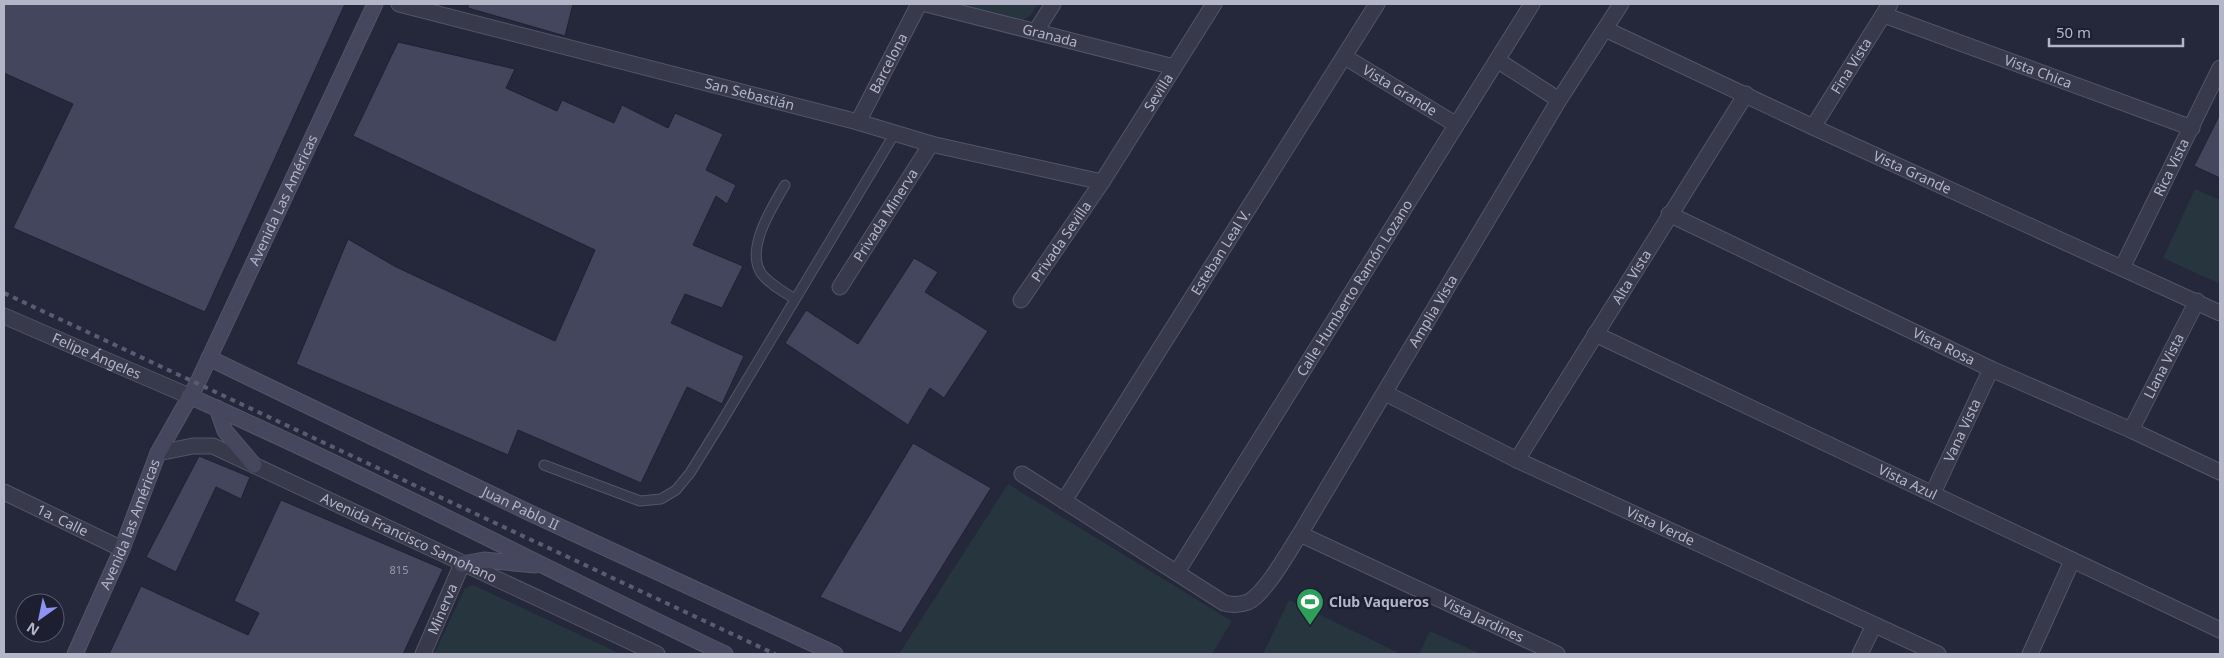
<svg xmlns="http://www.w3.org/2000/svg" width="2224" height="658" font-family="'Noto Sans',sans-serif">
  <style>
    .green { fill: #27353e }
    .building { fill: #44465d; stroke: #1f2133 }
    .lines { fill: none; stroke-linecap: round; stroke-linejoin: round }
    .service-casing { stroke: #535567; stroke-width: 11 }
    .minor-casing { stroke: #535567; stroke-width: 17 }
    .secondary-casing { stroke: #535567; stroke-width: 17 }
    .service { stroke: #383a4c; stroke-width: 9 }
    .minor { stroke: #383a4c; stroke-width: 15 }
    .secondary { stroke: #46475e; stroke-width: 15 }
    .rail { stroke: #5a5c73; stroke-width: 4; stroke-dasharray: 5 5; stroke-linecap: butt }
    .labels { text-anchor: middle; stroke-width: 5; stroke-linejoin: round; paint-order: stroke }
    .number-label { font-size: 11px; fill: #9899ac }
    .street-label { font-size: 14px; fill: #b4b5c7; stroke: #1d1f31 }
    .poi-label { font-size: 14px; font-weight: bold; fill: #b4b5c7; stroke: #1d1f31; text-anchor: start }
  </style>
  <rect width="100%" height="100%" fill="#25273b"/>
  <!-- green -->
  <g class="green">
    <polygon points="961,4 1038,4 1030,16 1023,20"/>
    <polygon points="2195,189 2220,200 2220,284 2163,258"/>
    <polygon points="1008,484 1232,621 1212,654 899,654"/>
    <polygon points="473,585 621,654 434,654 465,588"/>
    <polygon points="1289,600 1397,652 1396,654 1263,654"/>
    <polygon points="1430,631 1481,654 1419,654"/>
  </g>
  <!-- building -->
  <g class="building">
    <polygon points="4,4 345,4 205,312 13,228 73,104 4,73"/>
    <polygon points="469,4 573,4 565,36 468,8"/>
    <polygon points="398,42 515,69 506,88 557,111 562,100 614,123 622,105 668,128 675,113 723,134 706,170 736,185 727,204 716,196 693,245 743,266 722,308 685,294 671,323 744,356 722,404 687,387 641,483 518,430 508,455 296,364 348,239 396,267 555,341 595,250 353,136"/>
    <polygon points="2220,114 2220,178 2194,166"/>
    <polygon points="914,258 938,272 925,292 988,331 944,398 930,388 908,425 785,343 806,310 858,344"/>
    <polygon points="913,443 991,488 901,633 820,597"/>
    <polygon points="199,456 250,477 241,499 216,487 176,572 146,557"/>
    <polygon points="281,500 443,569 403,654 109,654 141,586 248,635 259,613 234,601"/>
  </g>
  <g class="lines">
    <defs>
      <g id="service">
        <path d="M 785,185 C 773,206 745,248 761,273 C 769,284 784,292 795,299"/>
        <polyline points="544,465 640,501 661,499 676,490 690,473 721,423 895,133"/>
      </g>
      <g id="minor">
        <path id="s1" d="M 399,4 L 858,122 L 931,144 L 1102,182"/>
        <path id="s2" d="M 926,4 L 1174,67"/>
        <path id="s3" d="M 1884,15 L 2192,128"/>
        <path id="s4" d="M 1605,29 L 1813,127 L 2220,313"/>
        <polyline points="1036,31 1053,4"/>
        <path id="s5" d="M 1345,57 L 1455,124"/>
        <polyline points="1497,60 1559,100"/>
        <path id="s6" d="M 858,122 L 919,4"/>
        <path id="s7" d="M 1813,127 L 1890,4"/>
        <path id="s8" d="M 1669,214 L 1991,369 L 2131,430 L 2220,472"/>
        <path id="s9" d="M 2122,268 L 2220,68"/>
        <path id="s10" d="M 840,287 L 931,144"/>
        <path id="s11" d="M 1021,300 L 1102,182 L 1214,4"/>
        <path id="s12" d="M 4,316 L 189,396"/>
        <path id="s13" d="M 1595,334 L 2220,630"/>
        <path id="s14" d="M 1385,393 L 1517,460 L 1938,654"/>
        <path id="s15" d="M 2131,430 L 2197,301"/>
        <path id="s16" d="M 158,453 L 193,446 L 213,446 L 657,654"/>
        <path id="s17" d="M 1517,460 L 1746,94"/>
        <path id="s18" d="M 1022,474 L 1224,603 C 1232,605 1240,605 1248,602 C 1266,593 1288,552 1300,534 L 1559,100 L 1621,4"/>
        <path id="s19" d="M 4,492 L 122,549"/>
        <path id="s20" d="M 1933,493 L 1991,369"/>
        <path id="s21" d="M 1064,501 L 1377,4"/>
        <path id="s22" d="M 1300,534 L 1557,654"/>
        <path id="s23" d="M 1177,572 L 1532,4"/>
        <path id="s24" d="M 423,654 L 462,564"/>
        <polyline points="1860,654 1874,625"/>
        <polyline points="2030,654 2072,561"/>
      </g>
      <g id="secondary">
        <path id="s25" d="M 209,358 L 528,512 L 835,654"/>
        <path d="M 189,396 C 370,476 546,569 725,654"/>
        <polyline points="217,408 225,431 254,465"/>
        <polyline points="462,564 484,560 535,565"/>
        <path id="s26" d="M 75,654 L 122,549 L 158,453 L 197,384 L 375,4"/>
      </g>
    </defs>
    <!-- service casing -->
    <use href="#service" class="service-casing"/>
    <!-- minor casing -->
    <use href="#minor" class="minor-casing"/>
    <!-- secondary casing -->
    <use href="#secondary" class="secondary-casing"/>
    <!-- service -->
    <use href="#service" class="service"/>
    <!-- minor -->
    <use href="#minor" class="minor"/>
    <!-- secondary -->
    <use href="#secondary" class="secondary"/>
    <!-- rail -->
    <polyline class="rail" points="4,293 775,654"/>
  </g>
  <!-- icons -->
  <defs>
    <symbol id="stadium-pin" viewBox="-11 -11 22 30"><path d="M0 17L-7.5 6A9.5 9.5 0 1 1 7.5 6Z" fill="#2e9e5b" stroke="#1d1f31"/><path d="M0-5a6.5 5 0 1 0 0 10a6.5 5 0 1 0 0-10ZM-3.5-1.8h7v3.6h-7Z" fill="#fff"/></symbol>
  </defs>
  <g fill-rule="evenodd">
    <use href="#stadium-pin" x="1294" y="586" width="32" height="43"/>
  </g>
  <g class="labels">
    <!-- number labels -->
    <g class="number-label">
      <text x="399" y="574">815</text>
    </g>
    <!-- street labels -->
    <g class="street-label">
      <text dy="5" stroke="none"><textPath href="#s2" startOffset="128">Granada</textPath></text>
      <text dy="5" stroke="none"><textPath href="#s6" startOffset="66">Barcelona</textPath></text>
      <text dy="5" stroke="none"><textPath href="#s7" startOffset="72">Fina Vista</textPath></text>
      <text dy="5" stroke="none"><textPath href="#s3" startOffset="164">Vista Chica</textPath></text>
      <text dy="5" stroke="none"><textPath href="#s5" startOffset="64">Vista Grande</textPath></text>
      <text dy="5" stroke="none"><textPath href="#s11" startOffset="249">Sevilla</textPath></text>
      <text dy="5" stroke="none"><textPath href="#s1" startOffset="362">San Sebastián</textPath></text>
      <text dy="5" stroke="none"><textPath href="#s9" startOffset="112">Rica Vista</textPath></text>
      <text dy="5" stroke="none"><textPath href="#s4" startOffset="339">Vista Grande</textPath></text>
      <text dy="5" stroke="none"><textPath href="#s26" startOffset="500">Avenida Las Américas</textPath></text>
      <text dy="5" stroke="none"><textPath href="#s10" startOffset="85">Privada Minerva</textPath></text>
      <text dy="5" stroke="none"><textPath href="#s11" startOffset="71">Privada Sevilla</textPath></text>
      <text dy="5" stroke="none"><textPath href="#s21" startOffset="294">Esteban Leal V.</textPath></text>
      <text dy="5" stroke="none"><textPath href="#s17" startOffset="216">Alta Vista</textPath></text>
      <text dy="5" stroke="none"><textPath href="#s23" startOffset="335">Calle Humberto Ramón Lozano</textPath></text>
      <text dy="5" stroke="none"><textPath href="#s18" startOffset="610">Amplia Vista</textPath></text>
      <text dy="5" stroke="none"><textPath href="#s8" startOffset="305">Vista Rosa</textPath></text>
      <text dy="5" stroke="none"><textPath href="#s12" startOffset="101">Felipe Ángeles</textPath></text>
      <text dy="5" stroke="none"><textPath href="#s15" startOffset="72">Llana Vista</textPath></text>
      <text dy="5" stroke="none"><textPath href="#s20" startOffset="69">Vana Vista</textPath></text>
      <text dy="5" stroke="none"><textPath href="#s13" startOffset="346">Vista Azul</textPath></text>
      <text dy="5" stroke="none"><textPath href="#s25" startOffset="346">Juan Pablo II</textPath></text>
      <text dy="5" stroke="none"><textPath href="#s19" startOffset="65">1a. Calle</textPath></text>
      <text dy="5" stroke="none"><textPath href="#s26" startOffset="141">Avenida las Américas</textPath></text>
      <text dy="5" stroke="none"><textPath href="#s14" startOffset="306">Vista Verde</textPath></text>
      <text dy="5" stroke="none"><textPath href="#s16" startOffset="272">Avenida Francisco Samohano</textPath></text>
      <text dy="5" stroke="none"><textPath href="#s24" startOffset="49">Minerva</textPath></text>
      <text dy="5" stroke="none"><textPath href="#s22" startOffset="202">Vista Jardines</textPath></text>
    </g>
    <!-- poi labels -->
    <g class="poi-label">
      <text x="1329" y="607">Club Vaqueros</text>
    </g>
  </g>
  <!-- border -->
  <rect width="2224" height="658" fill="none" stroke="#b4b5c7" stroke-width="10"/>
  <!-- north arrow -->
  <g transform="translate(40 618) rotate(213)"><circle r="24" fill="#1d1f31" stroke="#595b6d"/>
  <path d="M0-4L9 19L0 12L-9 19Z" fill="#8e93f2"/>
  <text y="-8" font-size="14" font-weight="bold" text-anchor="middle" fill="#b4b5c7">N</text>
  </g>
  <!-- scale -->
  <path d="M2049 38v8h134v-8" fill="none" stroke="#b4b5c7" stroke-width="2.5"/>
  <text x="2056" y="38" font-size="15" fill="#b4b5c7" stroke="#1d1f31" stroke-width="4" paint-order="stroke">50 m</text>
</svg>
